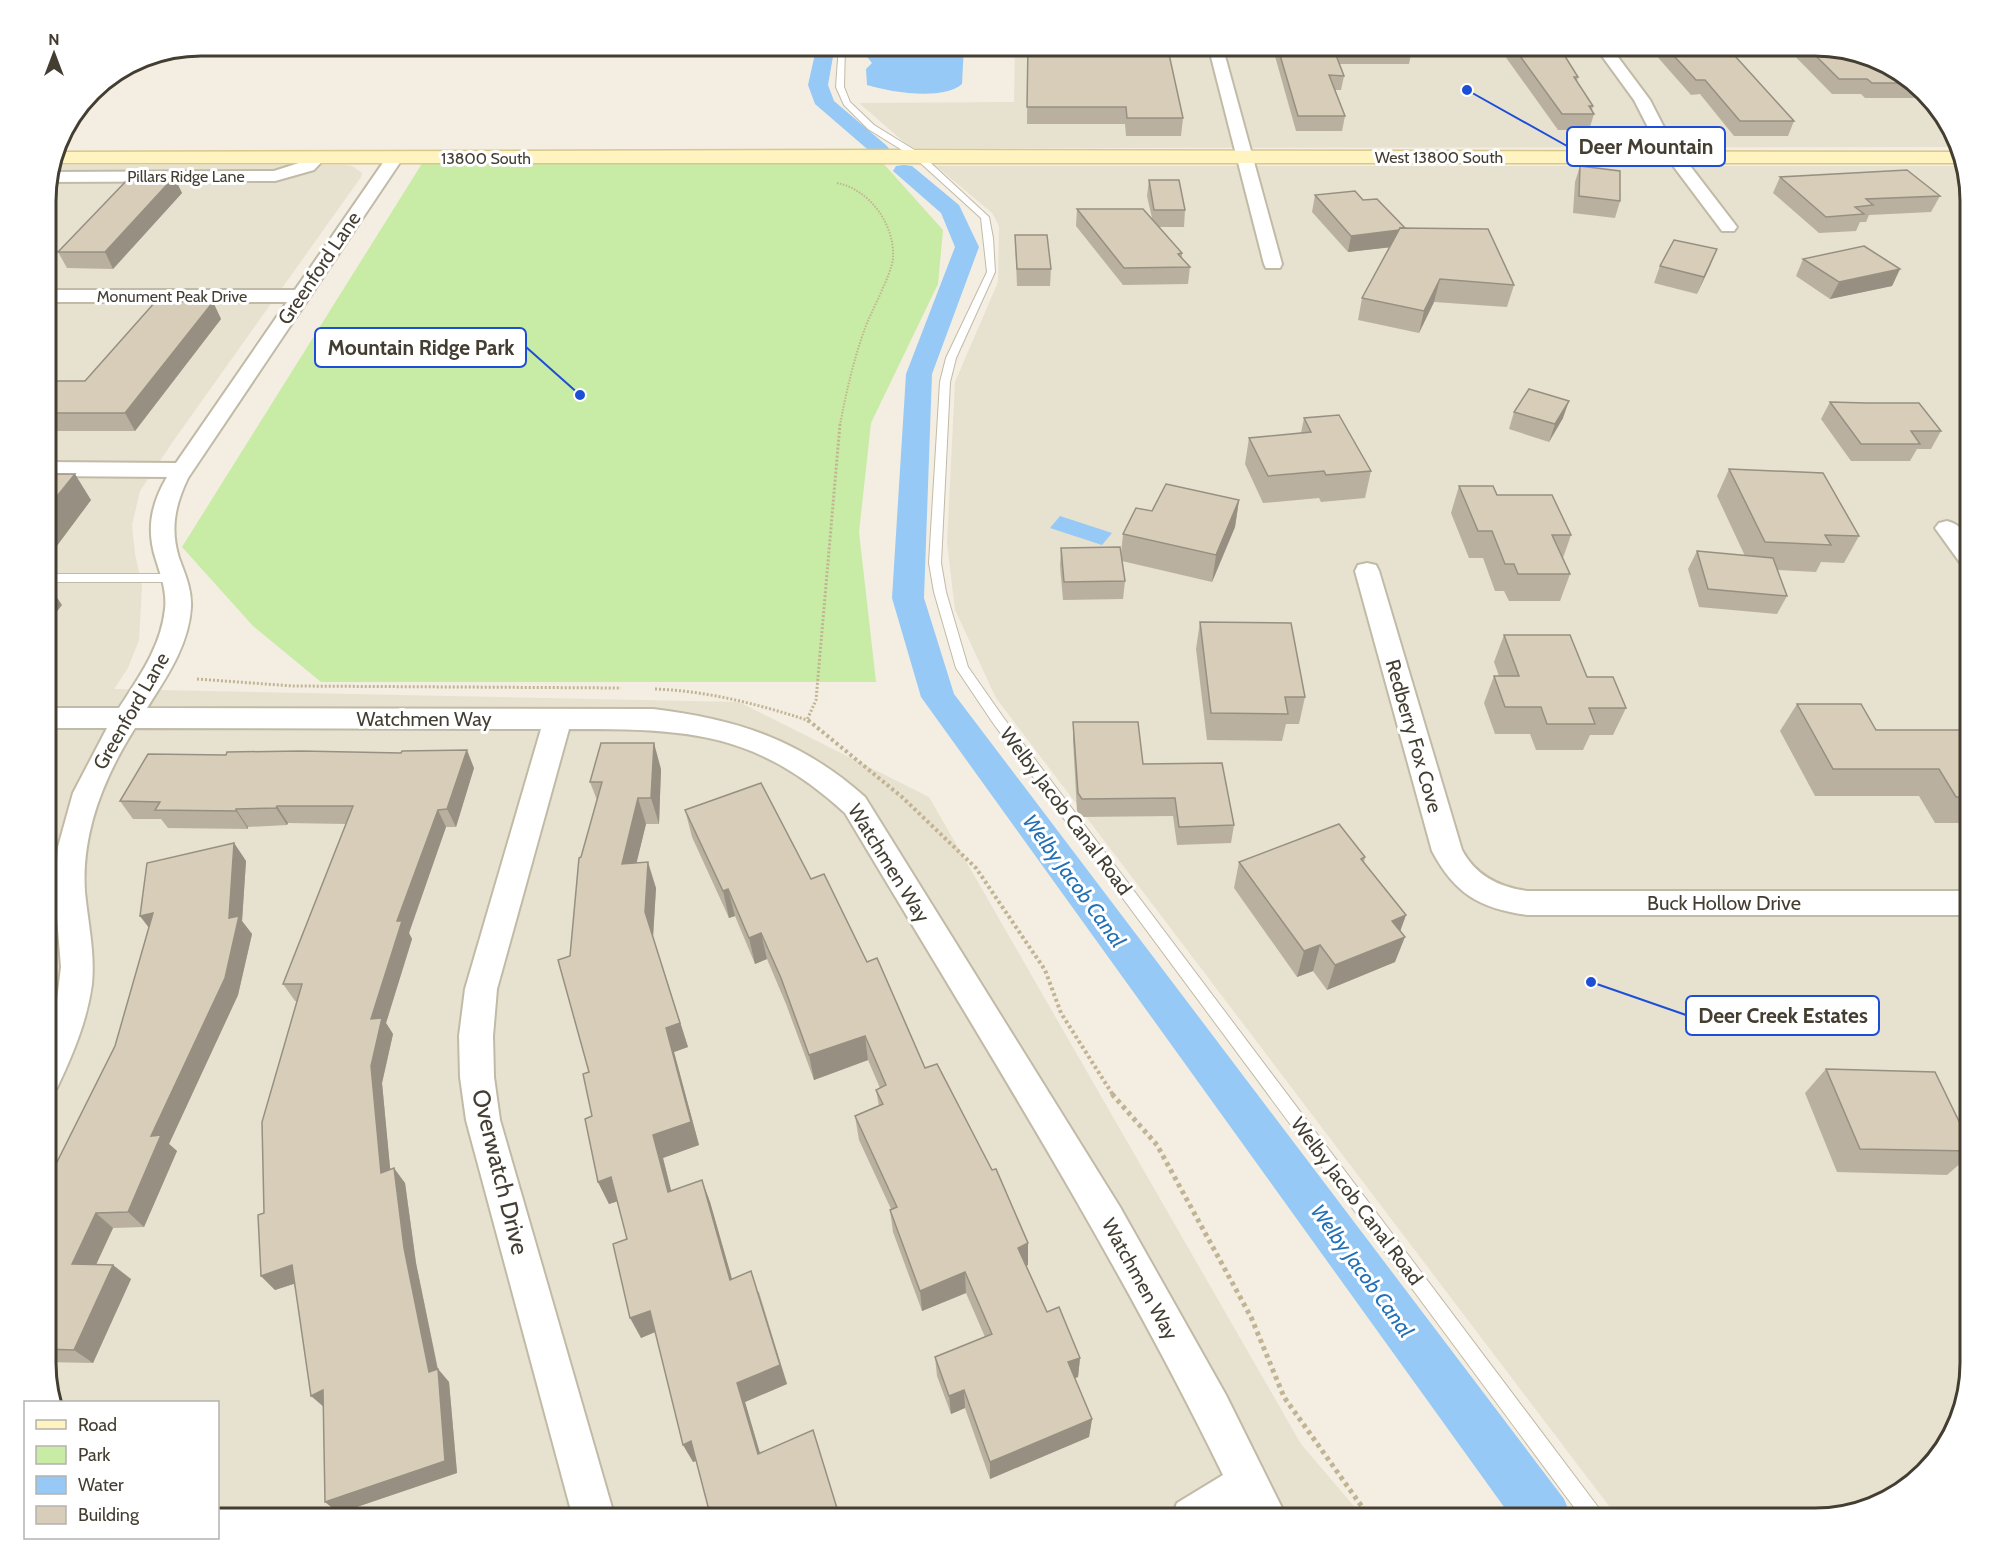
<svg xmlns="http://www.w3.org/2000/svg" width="2015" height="1563" font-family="Cabin,sans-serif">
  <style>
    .residential { fill: #e7e1cf }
    .green { fill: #c8eba5 }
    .water { fill: #96c9f6 }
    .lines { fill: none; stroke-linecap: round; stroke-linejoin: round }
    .canal { fill: #96c9f6; fill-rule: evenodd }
    .lane-casing { stroke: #c1baa6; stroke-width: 2 }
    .street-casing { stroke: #c1baa6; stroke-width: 4 }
    .secondary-casing { stroke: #d7c88c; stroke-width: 3 }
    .path-far3 { stroke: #c2b493; stroke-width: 2; stroke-dasharray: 1.5 1.5; stroke-linecap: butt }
    .path-far2 { stroke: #c2b493; stroke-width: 3; stroke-dasharray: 2 2; stroke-linecap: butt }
    .path-far1 { stroke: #c2b493; stroke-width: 4; stroke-dasharray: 3 3; stroke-linecap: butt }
    .path { stroke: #c2b493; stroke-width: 5; stroke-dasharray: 4 4; stroke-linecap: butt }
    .lane { fill: #fff; fill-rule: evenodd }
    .street { fill: #fff; fill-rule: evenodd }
    .secondary { fill: #fff3bf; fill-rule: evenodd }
    .wall { fill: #bab09f }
    .shaded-wall { fill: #979082 }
    .building { fill: #d8cdb9; stroke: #979082; stroke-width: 1.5 }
    .labels { text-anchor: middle; stroke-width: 6; stroke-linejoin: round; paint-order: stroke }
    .far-street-label { font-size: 16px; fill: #443e32; stroke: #fff }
    .street-label { font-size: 20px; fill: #443e32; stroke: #fff }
    .water-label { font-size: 21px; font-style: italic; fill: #2270b8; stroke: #fff }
    .near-street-label { font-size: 24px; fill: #443e32; stroke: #fff }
    .rim { fill: none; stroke: #443e32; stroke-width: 3 }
    .leader { fill: none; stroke: #1d4ed8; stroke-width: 2 }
    .callout-dot { fill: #1d4ed8; stroke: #fff; stroke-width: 2 }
    .callout { fill: #fff; stroke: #1d4ed8; stroke-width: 2 }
    .callout-label { font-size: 21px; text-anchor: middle; font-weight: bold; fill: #443e32 }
  </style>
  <rect width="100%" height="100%" fill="#f3eee1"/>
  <!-- residential -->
  <g class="residential">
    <polygon points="1015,45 1815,45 1909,77 1954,132 1958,147 911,148 859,103 1014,102"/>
    <polygon points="52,165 343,165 352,166 362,173 361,177 174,440 140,491 132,525 135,554 142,586 139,640 128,668 114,689 739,702 929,797 1301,1444 1364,1518 218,1518 218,1402 53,1402 45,1372 45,190"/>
    <polygon points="936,166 1962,166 1970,200 1970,1363 1962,1413 1938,1457 1883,1502 1814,1518 1618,1518 996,698 955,610 947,543 955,382 998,282 999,226 992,213"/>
  </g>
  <!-- green -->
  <polygon class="green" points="423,162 882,162 943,230 938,284 871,423 859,532 876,682 321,682 253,626 182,547"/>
  <!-- water -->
  <g class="water">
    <path d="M 865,45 L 964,45 L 962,84 C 943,101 890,92 867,85 L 866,69 L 872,63 L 864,53 Z"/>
    <polygon points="1060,516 1112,533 1102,545 1050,528"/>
  </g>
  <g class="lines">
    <!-- canal -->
    <g class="canal">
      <polygon points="817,45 835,45 828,85 834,101 887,146 890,150 887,154 880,156 873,154 815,104 808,85"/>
      <polygon points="904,165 912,166 959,205 979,247 932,374 924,598 954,694 1564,1499 1572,1518 1512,1518 921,697 892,598 906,374 955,247 941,213 893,171 896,166"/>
    </g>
    <defs>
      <g id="lane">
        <polygon points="839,45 845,45 844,87 850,102 874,125 921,154 989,217 993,238 995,272 956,358 950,382 941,563 946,592 968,667 1003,717 1601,1511 1604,1518 1582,1518 993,723 956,668 934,592 929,563 940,382 946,358 987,272 981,218 915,158 868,129 844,105 836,87"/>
        <polygon points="45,574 176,574 182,578 176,582 45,582"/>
      </g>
      <g id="street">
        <polygon points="1208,45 1222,45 1282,264 1280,268 1266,268 1264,264"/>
        <polygon points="1594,45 1609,45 1650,100 1671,141 1737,227 1734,231 1722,231 1656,143 1634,100"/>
        <polygon points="317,153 325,158 314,170 275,181 48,182 50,172 274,171 302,162 311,154"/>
        <path d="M 395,153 L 403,158 L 188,478 C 175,505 170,529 179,558 C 185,574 192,590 191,607 C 189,645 166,678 147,708 L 653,709 C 737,719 801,740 865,797 L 1120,1207 L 1226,1395 L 1287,1518 L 1244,1518 L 1241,1512 L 1231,1518 L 1171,1518 L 1177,1503 L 1223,1475 C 1112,1247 975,1031 845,813 C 754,730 686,729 569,729 L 497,989 L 493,1036 L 494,1077 L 500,1120 L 615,1518 L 573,1518 L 466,1120 L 460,1077 L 459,1036 L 465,989 L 541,729 L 135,728 C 104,777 81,833 85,892 C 88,923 95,952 92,984 C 87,1021 73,1054 57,1088 L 45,1092 L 45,1039 L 57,1000 L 61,967 L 55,892 L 58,847 L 73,793 L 107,728 L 45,728 L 45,708 L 119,708 C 139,677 161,647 165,609 C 167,592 161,576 156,560 C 146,530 151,504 167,477 L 45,476 L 45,462 L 176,463 L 287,302 L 45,302 L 45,290 L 295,290 L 389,154 Z"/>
        <path d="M 1947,521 C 1969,526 1970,548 1970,567 L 1961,564 L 1935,528 L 1939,523 Z"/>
        <path d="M 1367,563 L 1376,565 L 1379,571 L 1462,850 C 1476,876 1499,887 1527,891 L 1970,891 L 1970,915 L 1527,915 C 1479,908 1455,894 1432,851 L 1355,571 L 1358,565 Z"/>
      </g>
      <polygon id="secondary" points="918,150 1959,152 1961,163 53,163 56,152"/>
    </defs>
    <!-- lane casing -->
    <use href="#lane" class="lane-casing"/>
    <!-- street casing -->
    <use href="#street" class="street-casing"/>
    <!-- secondary casing -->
    <use href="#secondary" class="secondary-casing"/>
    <!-- path-far3 -->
    <path class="path-far3" d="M 837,183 C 869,189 895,224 893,258 C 892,274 870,313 864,331 C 853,362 846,393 840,425"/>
    <!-- path-far2 -->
    <g class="path-far2">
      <polyline points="197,679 293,686 621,688"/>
      <path d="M 655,689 C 708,691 757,704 807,720"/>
      <polyline points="809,722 807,720 816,700 840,424"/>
    </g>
    <!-- path-far1 -->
    <polyline class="path-far1" points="808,720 902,797 976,868 1045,970 1061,1013 1113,1095"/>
    <!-- path -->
    <polyline class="path" points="1112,1094 1157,1145 1251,1317 1284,1397 1370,1518"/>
    <!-- lane -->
    <use href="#lane" class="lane"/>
    <!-- street -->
    <use href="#street" class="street"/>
    <!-- secondary -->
    <use href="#secondary" class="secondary"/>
  </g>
  <!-- wall -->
  <g class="wall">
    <polygon points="1028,45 1183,118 1181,136 1126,136 1125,124 1027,124"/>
    <polygon points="1269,45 1409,45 1412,50 1409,64 1339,64 1344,76 1341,90 1335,90 1345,116 1342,131 1296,131 1273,49 1271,49"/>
    <polygon points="1497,45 1558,45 1578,77 1577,81 1593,106 1592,110 1594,114 1589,130 1558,130"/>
    <polygon points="1647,45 1725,45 1794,121 1788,136 1734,136 1700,94 1691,95"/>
    <polygon points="1784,45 1815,45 1909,77 1927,98 1865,98 1861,94 1832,94"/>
    <polygon points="1580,166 1620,201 1615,218 1573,213 1575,182"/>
    <polygon points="174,177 182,193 113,269 67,268 58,252"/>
    <polygon points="1780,177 1940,196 1931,212 1869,215 1866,222 1860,222 1856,231 1819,233 1773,193"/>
    <polygon points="1149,180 1185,210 1184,227 1159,227 1182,253 1182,258 1190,267 1188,284 1123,285 1076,226 1077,209 1152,218 1147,196"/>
    <polygon points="1315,195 1363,200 1405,228 1514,285 1507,307 1434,302 1419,333 1358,320 1362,298 1390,247 1348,252 1312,212"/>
    <polygon points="1015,235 1051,269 1050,286 1017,286"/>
    <polygon points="1803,259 1900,269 1892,286 1830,299 1796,276"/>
    <polygon points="1660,266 1710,266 1697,294 1654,283"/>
    <polygon points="213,302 221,319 135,431 45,431 45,381 85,381"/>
    <polygon points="1830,402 1941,431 1931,449 1917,449 1910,461 1851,461 1821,419"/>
    <polygon points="1514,412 1563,418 1549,442 1509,429"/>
    <polygon points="1304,418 1371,471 1365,498 1321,502 1319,498 1263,503 1245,464 1249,438 1301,433"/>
    <polygon points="1729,469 1859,536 1844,563 1821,562 1816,572 1777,570 1787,596 1777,614 1699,607 1688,569 1697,551 1745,556 1717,496"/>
    <polygon points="45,474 91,500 56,547 45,547"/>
    <polygon points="1459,486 1571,535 1563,558 1570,574 1560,601 1509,601 1504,591 1495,591 1483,558 1469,558 1451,513"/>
    <polygon points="1239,500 1235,527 1212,582 1122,561 1125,581 1123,599 1063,600 1060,566 1061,548 1121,554 1123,534 1152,511"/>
    <polygon points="1200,622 1305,697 1299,724 1286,724 1282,741 1207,740 1196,649"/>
    <polygon points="1504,635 1587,677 1626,708 1613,735 1590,735 1583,750 1536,750 1530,734 1495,734 1484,703 1494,676 1499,676 1494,662"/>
    <polygon points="1797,704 1876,730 1970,739 1970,823 1935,823 1919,796 1815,796 1780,731"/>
    <polygon points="1073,722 1143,764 1234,825 1231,843 1177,845 1173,816 1081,817 1077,811 1073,740"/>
    <polygon points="474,768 456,827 446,827 409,933 412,939 386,1023 393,1034 382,1083 390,1169 405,1183 416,1263 438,1369 449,1382 457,1473 339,1513 325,1502 323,1407 294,1284 275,1290 261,1276 264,1213 297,1001 295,1001 283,984 346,824 288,823 287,825 248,827 248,829 168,828 161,819 133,819 120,801"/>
    <polygon points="661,769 659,824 646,824 636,863 656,888 653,937 688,1047 674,1052 699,1145 663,1158 671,1191 702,1180 710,1202 732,1279 759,1292 787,1384 745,1402 760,1453 841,1518 696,1461 693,1462 655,1332 641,1338 627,1239 617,1201 609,1204 598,1182 589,1072 570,956 581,857 597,800 590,782"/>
    <polygon points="685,810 811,879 867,962 925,1068 1028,1265 1026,1266 1047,1312 1080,1358 1078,1377 1075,1378 1092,1419 1089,1437 990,1479 965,1408 951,1414 937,1376 935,1357 985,1337 966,1293 922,1311 893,1232 890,1210 891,1209 859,1140 855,1116 879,1106 876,1090 880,1088 868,1060 814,1080 786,1004 767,959 755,964 735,916 729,918 692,837"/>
    <polygon points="234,843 246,861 242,921 252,934 238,995 169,1144 177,1151 144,1227 113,1228 96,1264 131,1279 93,1363 45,1362 45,1186 115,1046 149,928 140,916"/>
    <polygon points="1365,857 1364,863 1406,915 1400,931 1395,962 1327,990 1313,971 1297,977 1234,888 1239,862"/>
    <polygon points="1826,1069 1970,1144 1970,1155 1947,1175 1837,1172 1805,1093"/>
  </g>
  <!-- shaded-wall -->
  <g class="shaded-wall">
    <polygon points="174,177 182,193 113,269 105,252"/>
    <polygon points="1405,229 1402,246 1348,252 1351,236"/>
    <polygon points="1717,249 1710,266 1697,294 1704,277"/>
    <polygon points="1900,269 1892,286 1830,299 1839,282"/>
    <polygon points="1440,279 1434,302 1419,333 1424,311"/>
    <polygon points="213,302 221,319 135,431 125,413"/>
    <polygon points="1569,401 1563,418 1549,442 1555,424"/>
    <polygon points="75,474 91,500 56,547 45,531 45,511"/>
    <polygon points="1239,500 1235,527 1212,582 1216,555"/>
    <polygon points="45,580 62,605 45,627"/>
    <polygon points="654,743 661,769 659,824 651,798"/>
    <polygon points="467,750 474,768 456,827 447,809"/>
    <polygon points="638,798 646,824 630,890 622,864"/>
    <polygon points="277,806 288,823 287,825 276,808"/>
    <polygon points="236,809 248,827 248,829 236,811"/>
    <polygon points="438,810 446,827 409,933 412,939 386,1023 393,1034 382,1083 392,1188 381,1173 371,1066 371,1019 397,921"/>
    <polygon points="234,843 246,861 242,921 252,934 238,995 169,1144 177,1151 144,1227 128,1212 151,1136 229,918"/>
    <polygon points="648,862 656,888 653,937 688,1047 674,1052 699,1145 663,1158 677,1214 668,1192 653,1135 666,1028 645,912"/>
    <polygon points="728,889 735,916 729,918 723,891"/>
    <polygon points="153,913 154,934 140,916"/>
    <polygon points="1406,915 1397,940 1405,937 1395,962 1327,990 1335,965 1392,921"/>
    <polygon points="761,933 767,959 755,964 749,938"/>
    <polygon points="1320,945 1313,971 1297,977 1304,951"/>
    <polygon points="865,1036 868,1060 814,1080 809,1055"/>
    <polygon points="394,1168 405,1183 416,1263 438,1371 438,1369 449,1382 457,1473 339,1513 325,1502 429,1372 404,1248"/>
    <polygon points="611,1177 622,1200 609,1204 598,1182"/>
    <polygon points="702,1180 710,1202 738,1300 730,1280"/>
    <polygon points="96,1213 113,1228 90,1278 72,1264"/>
    <polygon points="1028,1243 1028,1265 1018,1269 1018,1248"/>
    <polygon points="113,1265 131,1279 93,1363 74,1350"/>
    <polygon points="292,1265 305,1280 275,1290 261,1276"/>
    <polygon points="751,1271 787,1384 745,1402 765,1471 758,1454 737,1383"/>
    <polygon points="965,1272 966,1293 922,1311 920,1291"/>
    <polygon points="650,1311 660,1330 641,1338 630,1318"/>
    <polygon points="1080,1358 1078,1377 1066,1381 1068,1362"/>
    <polygon points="323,1390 325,1408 311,1396"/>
    <polygon points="964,1390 965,1408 951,1414 949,1396"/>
    <polygon points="1092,1419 1089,1437 990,1479 990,1462"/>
    <polygon points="691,1441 701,1459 693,1462 683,1445"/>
  </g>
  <!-- building -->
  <g class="building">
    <polygon points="1028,45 1167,45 1183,118 1127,118 1126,107 1027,107"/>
    <polygon points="1277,45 1409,45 1412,50 1334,50 1344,76 1329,75 1345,116 1298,116"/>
    <polygon points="1512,45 1558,45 1578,77 1574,77 1593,106 1589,106 1594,114 1562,114"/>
    <polygon points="1664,45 1725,45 1794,121 1740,121 1705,80 1696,80"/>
    <polygon points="1805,45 1815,45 1865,53 1909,77 1914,83 1872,83 1867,79 1839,79"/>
    <polygon points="1580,166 1620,171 1620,201 1579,196"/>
    <polygon points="1907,170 1940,196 1866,199 1873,205 1855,207 1864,214 1826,217 1780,177"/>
    <polygon points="130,177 174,177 105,252 58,252"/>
    <polygon points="1149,180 1179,180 1185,210 1154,210"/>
    <polygon points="1355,191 1363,200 1377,199 1405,228 1400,228 1399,230 1351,236 1315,195"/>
    <polygon points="1077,209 1143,209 1182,253 1178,254 1190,267 1124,268"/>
    <polygon points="1400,228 1488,229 1514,285 1440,279 1424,311 1362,298"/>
    <polygon points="1015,235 1047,235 1051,269 1017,269"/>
    <polygon points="1674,240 1717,249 1704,277 1660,266"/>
    <polygon points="1864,246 1900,269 1839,282 1803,259"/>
    <polygon points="156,301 213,302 125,413 45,413 45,381 85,381"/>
    <polygon points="1529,389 1569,401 1555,424 1514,412"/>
    <polygon points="1830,402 1866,403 1919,403 1941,431 1911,431 1920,444 1861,444"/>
    <polygon points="1339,415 1371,471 1326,475 1324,471 1268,476 1249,438 1311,432 1304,418"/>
    <polygon points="1729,469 1823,473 1859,536 1825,535 1831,545 1765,542"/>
    <polygon points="45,474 75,474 45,511"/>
    <polygon points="1166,484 1239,500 1216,555 1123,534 1136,508 1152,511"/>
    <polygon points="1459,486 1493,486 1497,495 1552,495 1571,535 1552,535 1570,574 1518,574 1514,564 1505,564 1492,531 1478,531"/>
    <polygon points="1120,547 1125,581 1064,582 1061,548"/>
    <polygon points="1697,551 1773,558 1787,596 1708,589"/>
    <polygon points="1200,622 1291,623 1305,697 1285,697 1288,714 1211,713"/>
    <polygon points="1504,635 1570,635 1587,677 1613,677 1626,708 1589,708 1595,724 1547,724 1541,707 1505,707 1494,676 1519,676"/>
    <polygon points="1797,704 1861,704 1876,730 1964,730 1970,739 1970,797 1956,797 1939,769 1833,769"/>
    <polygon points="1073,722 1138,722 1143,764 1222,763 1234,825 1179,827 1175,798 1082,799 1078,793"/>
    <polygon points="601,743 654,743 651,798 638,798 622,864 648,862 645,912 680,1023 666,1028 691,1122 653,1135 668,1192 702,1180 730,1280 751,1271 780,1365 737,1383 758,1454 813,1430 840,1518 711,1518 691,1441 683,1445 650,1311 630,1318 613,1244 627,1239 611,1177 598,1182 585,1119 592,1116 583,1074 589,1072 558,960 570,956 579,858 581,857 602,782 590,782"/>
    <polygon points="467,750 447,809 438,810 397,921 402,921 371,1019 382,1018 371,1066 381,1173 394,1168 404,1248 429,1372 438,1369 445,1461 325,1502 323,1390 311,1396 292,1265 261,1276 258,1215 264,1213 262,1122 302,984 283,984 353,806 277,806 276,808 236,809 236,811 155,810 160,802 120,801 148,754 226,755 227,752 301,751 401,753 402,751"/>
    <polygon points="761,783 811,879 824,874 867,962 877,958 925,1068 937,1064 992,1170 996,1169 1028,1243 1018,1248 1047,1312 1059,1307 1080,1358 1068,1362 1092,1419 990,1462 964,1390 949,1396 935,1357 992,1334 965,1272 920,1291 890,1210 897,1207 855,1116 883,1104 876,1090 886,1085 865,1036 809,1055 781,978 761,933 749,938 728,889 723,891 685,810"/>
    <polygon points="1339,824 1365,857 1361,859 1406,915 1392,921 1405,937 1335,965 1320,945 1304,951 1239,862"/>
    <polygon points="234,843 229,918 239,916 225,978 151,1136 161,1135 128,1212 96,1213 72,1264 113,1265 74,1350 45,1349 45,1186 115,1046 153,913 140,916 147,863"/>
    <polygon points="1826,1069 1935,1072 1970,1144 1970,1151 1860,1149"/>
  </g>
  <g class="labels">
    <!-- far-street labels -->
    <g class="far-street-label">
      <text x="1439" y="163">West 13800 South</text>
      <text x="486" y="164">13800 South</text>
      <text x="186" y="182">Pillars Ridge Lane</text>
      <text x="172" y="302">Monument Peak Drive</text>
    </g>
    <!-- street labels -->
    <g class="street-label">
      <text transform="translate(319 268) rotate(-56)" y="7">Greenford Lane</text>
      <text transform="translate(131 711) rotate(-60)" y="7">Greenford Lane</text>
      <text x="424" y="726">Watchmen Way</text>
      <text transform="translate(1414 736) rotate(74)" y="7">Redberry Fox Cove</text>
      <text transform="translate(1066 811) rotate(53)" y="7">Welby Jacob Canal Road</text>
      <text transform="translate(889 863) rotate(58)" y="7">Watchmen Way</text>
      <text x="1724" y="910">Buck Hollow Drive</text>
      <text transform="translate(1357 1201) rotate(53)" y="7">Welby Jacob Canal Road</text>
      <text transform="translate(1140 1279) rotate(61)" y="7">Watchmen Way</text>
    </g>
    <!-- water labels -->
    <g class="water-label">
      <text transform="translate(1074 881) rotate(54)" y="7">Welby Jacob Canal</text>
      <text transform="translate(1362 1271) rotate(54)" y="7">Welby Jacob Canal</text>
    </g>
    <!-- near-street labels -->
    <g class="near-street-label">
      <text transform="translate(500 1172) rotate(76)" y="8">Overwatch Drive</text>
    </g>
  </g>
  <!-- crop -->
  <path d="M0 0H2015V1563H0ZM201 56H1815A145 145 0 0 1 1960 201V1363A145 145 0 0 1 1815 1508H201A145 145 0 0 1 56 1363V201A145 145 0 0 1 201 56Z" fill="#fff" fill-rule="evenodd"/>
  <path class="rim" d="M201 56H1815A145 145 0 0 1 1960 201V1363A145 145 0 0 1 1815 1508H201A145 145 0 0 1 56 1363V201A145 145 0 0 1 201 56Z"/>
  <!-- callouts -->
  <path class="leader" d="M1467 90L1567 146M580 395L526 347M1591 982L1686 1015"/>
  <g class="callout-dot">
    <circle cx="1467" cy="90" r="6"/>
    <circle cx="580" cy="395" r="6"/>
    <circle cx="1591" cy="982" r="6"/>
  </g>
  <g class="callout">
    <rect x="1567" y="127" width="158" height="39" rx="6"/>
    <rect x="315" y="328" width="211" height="39" rx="6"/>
    <rect x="1686" y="996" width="193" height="39" rx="6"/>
  </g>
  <g class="callout-label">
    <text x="1646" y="154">Deer Mountain</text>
    <text x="421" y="355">Mountain Ridge Park</text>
    <text x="1783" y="1023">Deer Creek Estates</text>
  </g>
  <!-- legend -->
  <rect x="24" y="1401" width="195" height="138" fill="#ffffff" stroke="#b4b2ad" stroke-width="1.5"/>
  <rect x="36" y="1420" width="30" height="9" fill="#fff3bf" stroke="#b4b2ad" stroke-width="1.5"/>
  <text x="78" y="1431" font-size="18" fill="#443e32">Road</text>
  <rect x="36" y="1446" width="30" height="18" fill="#c8eba5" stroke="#b4b2ad" stroke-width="1.5"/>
  <text x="78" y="1461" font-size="18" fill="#443e32">Park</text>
  <rect x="36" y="1476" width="30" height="18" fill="#96c9f6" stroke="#b4b2ad" stroke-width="1.5"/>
  <text x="78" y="1491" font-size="18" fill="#443e32">Water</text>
  <rect x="36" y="1506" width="30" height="18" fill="#d8cdb9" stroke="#b4b2ad" stroke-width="1.5"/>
  <text x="78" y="1521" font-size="18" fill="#443e32">Building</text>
  <!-- north arrow -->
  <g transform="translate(54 54)" stroke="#ffffff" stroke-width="4.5" paint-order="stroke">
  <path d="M0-4.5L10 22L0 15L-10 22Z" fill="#443e32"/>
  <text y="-9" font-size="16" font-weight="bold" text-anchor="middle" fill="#443e32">N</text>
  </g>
</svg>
